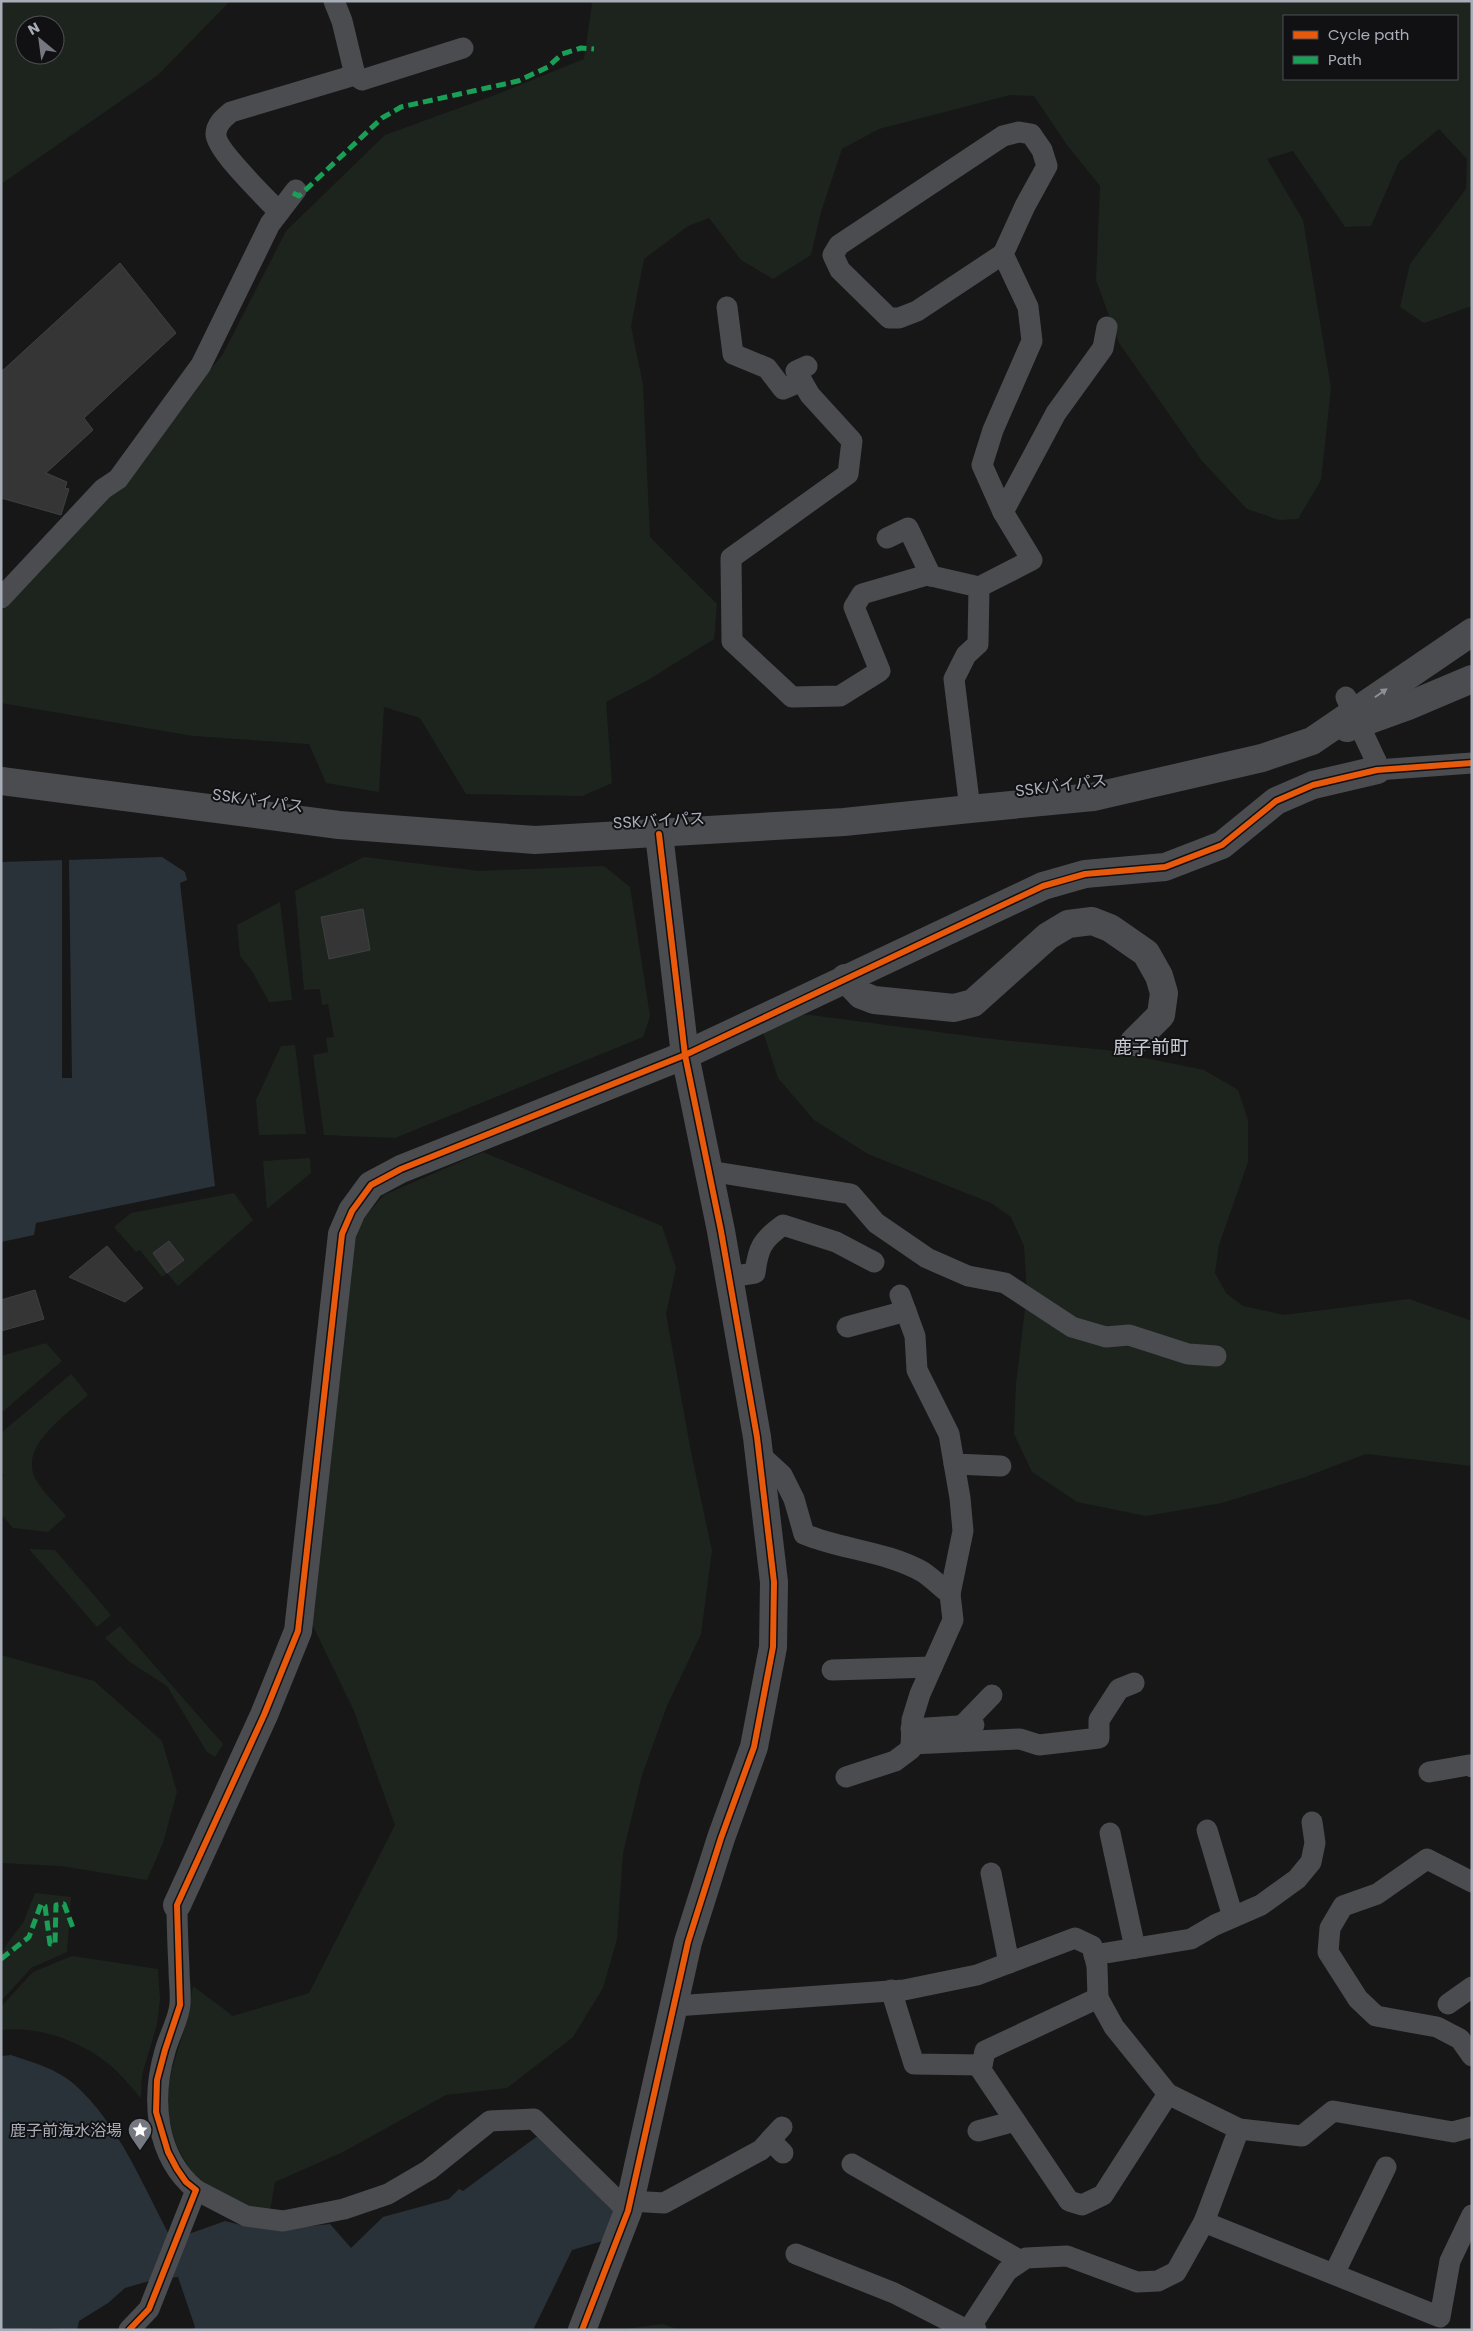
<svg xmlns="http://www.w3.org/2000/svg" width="1473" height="2331" font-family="Poppins,'Noto Sans JP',sans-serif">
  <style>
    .green { fill: #1d241e; fill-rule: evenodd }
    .water { fill: #2a3239 }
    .pier { fill: #171717 }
    .building { fill: #353536; stroke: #3f4043 }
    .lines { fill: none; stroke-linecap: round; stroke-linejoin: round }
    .minor { stroke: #4b4c50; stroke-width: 21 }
    .tertiary { stroke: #4b4c50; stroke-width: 28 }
    .minor-bridge { stroke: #4b4c50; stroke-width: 21 }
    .quiet { stroke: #1a9f57; stroke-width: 5; stroke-dasharray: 10 5; stroke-linecap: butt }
    .cycleway-casing { stroke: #111113; stroke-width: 9 }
    .cycleway { stroke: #e8590c; stroke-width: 6 }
    .oneway { fill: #8c9099 }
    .labels { text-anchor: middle; stroke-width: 4; stroke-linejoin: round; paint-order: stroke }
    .street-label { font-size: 16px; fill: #a8adb8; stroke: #111113 }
    .poi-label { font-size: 16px; fill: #a8adb8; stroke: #111113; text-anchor: end }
    .quarter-label { font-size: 19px; fill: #c9ccd4; stroke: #111113 }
  </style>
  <rect width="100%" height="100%" fill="#171717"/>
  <!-- green -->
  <g class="green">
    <path d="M 1,1 L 230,1 L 158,75 L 1,184 ZM 25,25 L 55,25 L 55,55 L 25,55 Z"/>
    <path d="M 589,1 L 1472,1 L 1472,306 L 1424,323 L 1400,307 L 1410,264 L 1466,189 L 1467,159 L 1439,129 L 1399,162 L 1371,226 L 1345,227 L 1293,151 L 1267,159 L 1303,220 L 1331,388 L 1321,480 L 1298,519 L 1279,520 L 1247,509 L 1202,461 L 1119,343 L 1096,280 L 1100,186 L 1067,145 L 1034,96 L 1010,95 L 879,129 L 842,149 L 821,212 L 811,255 L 773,279 L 741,260 L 709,218 L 688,226 L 644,259 L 631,326 L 643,385 L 650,537 L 717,604 L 714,639 L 648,680 L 606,702 L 612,783 L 582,796 L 466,794 L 420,718 L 384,707 L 379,792 L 326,783 L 309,744 L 193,736 L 1,703 L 1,612 L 104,503 L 223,354 L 286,231 L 385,135 L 495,95 L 584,59 L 592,4 ZM 1284,16 L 1457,16 L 1457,79 L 1284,79 Z"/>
    <polygon points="364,857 479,871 604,866 630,887 650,1016 643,1037 395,1138 324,1135 313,1055 328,1052 326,1038 334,1037 328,1004 322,1005 320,989 304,990 295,891"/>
    <polygon points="280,902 292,1000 269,1002 252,971 240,956 237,925"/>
    <polygon points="770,1015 811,1015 991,1039 1106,1050 1204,1070 1238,1090 1248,1120 1248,1162 1219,1245 1215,1273 1226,1293 1243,1306 1284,1315 1409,1299 1472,1321 1472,1466 1366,1454 1305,1477 1222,1503 1146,1516 1077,1502 1032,1472 1014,1434 1016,1384 1027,1292 1024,1246 1011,1217 991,1203 868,1154 814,1120 778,1078 763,1032"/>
    <polygon points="295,1045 306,1134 259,1135 256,1100 281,1046"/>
    <path d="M 483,1152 L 662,1226 L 676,1268 L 666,1314 L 691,1452 L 712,1551 L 701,1634 L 667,1706 L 642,1775 L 623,1853 L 617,1939 L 603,1988 L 573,2037 L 507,2088 L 446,2095 L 343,2152 L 275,2182 L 270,2211 C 251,2207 228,2201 212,2190 C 182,2171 164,2124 168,2090 C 171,2068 179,2048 185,2027 C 189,2014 190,2000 193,1986 L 233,2016 L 309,1993 L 395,1825 L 354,1711 L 311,1622 L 345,1274 L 361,1221 L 384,1195 Z"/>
    <polygon points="310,1158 311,1173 267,1209 263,1161"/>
    <polygon points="234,1193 253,1220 178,1286 167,1273 162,1277 140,1250 136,1252 114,1227 131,1213"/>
    <polygon points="46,1343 62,1361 1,1413 1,1356"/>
    <path d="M 71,1374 L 88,1395 C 67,1415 17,1446 36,1480 C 44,1493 56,1504 66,1516 L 48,1532 L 13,1528 L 1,1514 L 1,1478 L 4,1475 L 1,1472 L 1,1433 Z"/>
    <polygon points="29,1549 55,1550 111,1615 97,1627"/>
    <polygon points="120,1626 223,1744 215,1757 207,1752 167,1686 130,1662 105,1638"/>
    <polygon points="1,1655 94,1681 162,1741 177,1792 163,1843 147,1880 61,1866 1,1863"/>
    <polygon points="35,1893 71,1897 67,1952 31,1968 1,2001 1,1956 6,1945 23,1923"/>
    <path d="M 72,1956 L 158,1969 L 160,1999 L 157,2024 L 142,2075 L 141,2098 C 131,2087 121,2074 109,2064 C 78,2040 40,2026 1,2030 L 1,2007 L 33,1972 Z"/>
    <polygon points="662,2324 681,2330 625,2330 625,2329"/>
  </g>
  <!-- water -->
  <g class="water">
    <polygon points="162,857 185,872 187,880 180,883 215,1186 36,1223 34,1235 1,1242 1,862"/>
    <path d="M 11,2055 C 32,2062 57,2069 74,2084 C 120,2125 143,2187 172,2240 L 225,2221 L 249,2227 L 303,2227 L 330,2224 L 351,2248 L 383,2217 L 449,2199 L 459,2189 L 463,2191 L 539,2135 L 617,2213 L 606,2240 L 572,2250 L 533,2330 L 193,2330 L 195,2327 L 178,2277 L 156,2279 L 125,2288 L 108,2303 L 79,2321 L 77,2330 L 47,2328 L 1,2330 L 1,2056 Z"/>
  </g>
  <!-- pier -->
  <polygon class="pier" points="62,860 69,860 72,1078 62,1078"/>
  <!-- building -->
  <g class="building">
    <polygon points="120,263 176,333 84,418 93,430 46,473 67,482 65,488 69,489 61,515 1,498 1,372"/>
    <polygon points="363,909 370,950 329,959 321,917"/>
    <polygon points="169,1241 184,1260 167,1273 153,1253"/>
    <polygon points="107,1246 143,1288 125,1302 69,1277"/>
    <polygon points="35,1290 44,1319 1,1331 1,1300"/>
  </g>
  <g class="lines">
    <!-- minor -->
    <g class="minor">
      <polyline points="334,1 342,21 355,75 362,80 463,48"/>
      <path d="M 279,212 C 266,198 215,149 216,134 C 216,124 224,118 231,112 L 355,75"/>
      <polyline points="727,307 733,354 767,368 783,389 802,381"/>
      <polyline points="807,366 796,371 810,395 852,441 848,474 731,558 732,641 792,697 840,696 880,671 854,607 862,594 927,575 979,587"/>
      <polyline points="1003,512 1056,413 1103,348 1107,327"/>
      <polyline points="887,538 908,528 931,576"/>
      <polyline points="1,598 103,489 118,479 201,365 270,224 296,190"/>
      <polyline points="1376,761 1377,770 1472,763"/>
      <polyline points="970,809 954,679 966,655 978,644 979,587 1032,560 1003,512 982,465 993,430 1032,341 1028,307 1003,254 1025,206 1047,166 1042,150 1031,134 1019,132 1003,136 839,245 833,255 840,270 889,318 899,318 917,311 1003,254"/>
      <polyline points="709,1171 851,1194 876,1223 927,1258 968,1276 1005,1283 1072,1327 1106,1337 1129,1335 1188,1354 1216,1356"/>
      <path d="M 729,1277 L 755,1273 C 758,1248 762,1240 783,1225 L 836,1242 L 874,1262"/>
      <polyline points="900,1295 915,1336 917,1370 949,1434 960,1498 963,1531 950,1594"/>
      <polyline points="847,1327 906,1311"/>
      <path d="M 759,1454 L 782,1475 L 794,1499 L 804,1534 C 842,1550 886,1551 923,1572 C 932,1578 941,1587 950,1594 L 953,1620 L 920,1694 L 912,1720 L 911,1749 L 895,1761 L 846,1777"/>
      <polyline points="954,1464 1001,1466"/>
      <polyline points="832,1670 932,1667"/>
      <polyline points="962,1726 992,1695"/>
      <polyline points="911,1729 974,1725"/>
      <polyline points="911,1744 1020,1739 1039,1745 1099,1738 1099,1720 1119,1689 1134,1683"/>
      <polyline points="1429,1772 1469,1765 1472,1767"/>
      <polyline points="1207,1830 1233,1917"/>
      <polyline points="1110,1833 1135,1948"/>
      <polyline points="991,1873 1009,1963"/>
      <polyline points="1472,1882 1427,1859 1377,1894 1343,1906 1330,1928 1328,1952 1358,1999 1376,2016 1437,2027 1460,2039 1472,2056"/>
      <polyline points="1094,1955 1191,1939 1215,1925 1261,1905 1297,1879 1311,1862 1315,1843 1312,1822"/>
      <polyline points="891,1990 914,2064 982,2065"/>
      <polyline points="1098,1998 985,2051 981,2070 1069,2201 1082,2205 1103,2195 1168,2094"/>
      <polyline points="1448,2004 1472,1987"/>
      <polyline points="675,2006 904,1990 977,1975 1075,1938 1092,1946 1097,1966 1098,1998 1114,2027 1168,2094 1239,2129 1302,2136 1333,2111 1453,2132 1472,2127"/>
      <polyline points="978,2131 1015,2121"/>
      <polyline points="770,2140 783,2153"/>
      <polyline points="852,2164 1021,2261"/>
      <polyline points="196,2190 246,2216 283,2221 344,2209 388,2194 429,2170 490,2121 534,2119 628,2211"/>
      <polyline points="630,2201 664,2203 761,2150 782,2127"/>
      <polyline points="1204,2222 1440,2317 1450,2261 1472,2215"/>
      <polyline points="796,2254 894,2293 967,2330"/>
      <polyline points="1334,2274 1386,2167"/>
      <path d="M 129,2330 L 149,2309 L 196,2190 C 155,2156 151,2099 165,2051 C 169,2036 179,2019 180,2004 C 181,1992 179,1981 179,1969 C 178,1948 177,1926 177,1905"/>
      <polyline points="976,2330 973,2323 1007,2271 1026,2258 1067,2256 1137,2282 1158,2281 1176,2272 1204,2222 1239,2129"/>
    </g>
    <!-- tertiary -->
    <g class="tertiary">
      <polyline points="1347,728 1408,706 1472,679"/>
      <polyline points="1,781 339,825 535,840 844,822 970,809 1093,797 1262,758 1312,741 1472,632"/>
      <polyline points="845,978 861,995 874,1000 954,1008 973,1003 1048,936 1068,924 1092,921 1110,928 1146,953 1159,976 1164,993 1161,1015 1134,1042"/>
      <polyline points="177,1905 264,1715 298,1631 342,1234 352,1211 371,1185 401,1169 685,1055 1043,886 1085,874 1165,867 1222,845 1276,801 1313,785 1377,770"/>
      <polyline points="582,2330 628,2211 688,1942 721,1838 754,1747 773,1647 774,1582 757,1437 721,1231 685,1055 659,834"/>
    </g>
    <!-- minor-bridge -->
    <polyline class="minor-bridge" points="1346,697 1376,761"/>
    <!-- quiet -->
    <g class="quiet">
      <polyline points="293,193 299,196 382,118 401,107 518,81 548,67 562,54 581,48 594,49"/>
      <polyline points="1,1959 29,1937 41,1904 45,1906 50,1944 55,1944 56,1905 64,1904 73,1928"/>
    </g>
    <defs>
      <g id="cycleway">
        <polyline points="129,2330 149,2309 196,2190 186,2182 177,2169 168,2152 156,2112 157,2080 165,2050 180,2005 177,1905 264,1715 298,1631 342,1234 352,1211 371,1185 401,1169 685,1055 1043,886 1085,874 1165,867 1222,845 1276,801 1313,785 1377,770 1472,763"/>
        <polyline points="582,2330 628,2211 688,1942 721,1838 754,1747 773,1647 774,1582 757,1437 721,1231 685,1055 659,834"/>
      </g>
    </defs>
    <!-- cycleway casing -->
    <use href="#cycleway" class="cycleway-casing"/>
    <!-- cycleway -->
    <use href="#cycleway" class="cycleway"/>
  </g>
  <!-- one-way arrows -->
  <defs><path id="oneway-solid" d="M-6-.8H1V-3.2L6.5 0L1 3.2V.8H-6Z" transform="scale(1.25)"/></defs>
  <use class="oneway" href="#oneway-solid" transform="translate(1381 693) rotate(-35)"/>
  <!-- icons -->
  <defs>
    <symbol id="sight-pin" viewBox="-11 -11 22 30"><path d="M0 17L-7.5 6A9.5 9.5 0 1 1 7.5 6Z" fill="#757880" stroke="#111113"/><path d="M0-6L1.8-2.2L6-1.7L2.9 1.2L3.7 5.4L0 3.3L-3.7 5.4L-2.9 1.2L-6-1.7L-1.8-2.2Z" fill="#fff"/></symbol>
  </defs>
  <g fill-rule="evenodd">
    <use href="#sight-pin" x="126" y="2116" width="28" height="38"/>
  </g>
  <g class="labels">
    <!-- street labels -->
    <g class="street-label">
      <text transform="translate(1061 785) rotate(-7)" y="6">SSKバイパス</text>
      <text transform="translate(258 800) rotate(8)" y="6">SSKバイパス</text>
      <text transform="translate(659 820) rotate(-3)" y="6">SSKバイパス</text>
    </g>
    <!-- poi labels -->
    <g class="poi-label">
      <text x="122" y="2136">鹿子前海水浴場</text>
    </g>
    <!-- quarter labels -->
    <g class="quarter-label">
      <text x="1151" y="1054">鹿子前町</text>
    </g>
  </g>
  <!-- border -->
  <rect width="1473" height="2331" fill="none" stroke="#a8adb8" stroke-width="5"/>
  <!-- legend -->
  <rect x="1283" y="15" width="175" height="65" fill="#111113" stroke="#4d4f55"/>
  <rect x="1293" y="31" width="25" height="8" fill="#e8590c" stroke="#4d4f55"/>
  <text x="1328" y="40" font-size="15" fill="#a8adb8">Cycle path</text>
  <rect x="1293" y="56" width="25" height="8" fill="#1a9f57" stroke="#4d4f55"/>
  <text x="1328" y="65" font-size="15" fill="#a8adb8">Path</text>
  <!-- north arrow -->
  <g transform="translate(40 40) rotate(331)"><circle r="24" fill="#111113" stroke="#4d4f55"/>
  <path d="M0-4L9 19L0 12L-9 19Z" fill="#757880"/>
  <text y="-8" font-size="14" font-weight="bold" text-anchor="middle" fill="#a8adb8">N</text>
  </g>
</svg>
